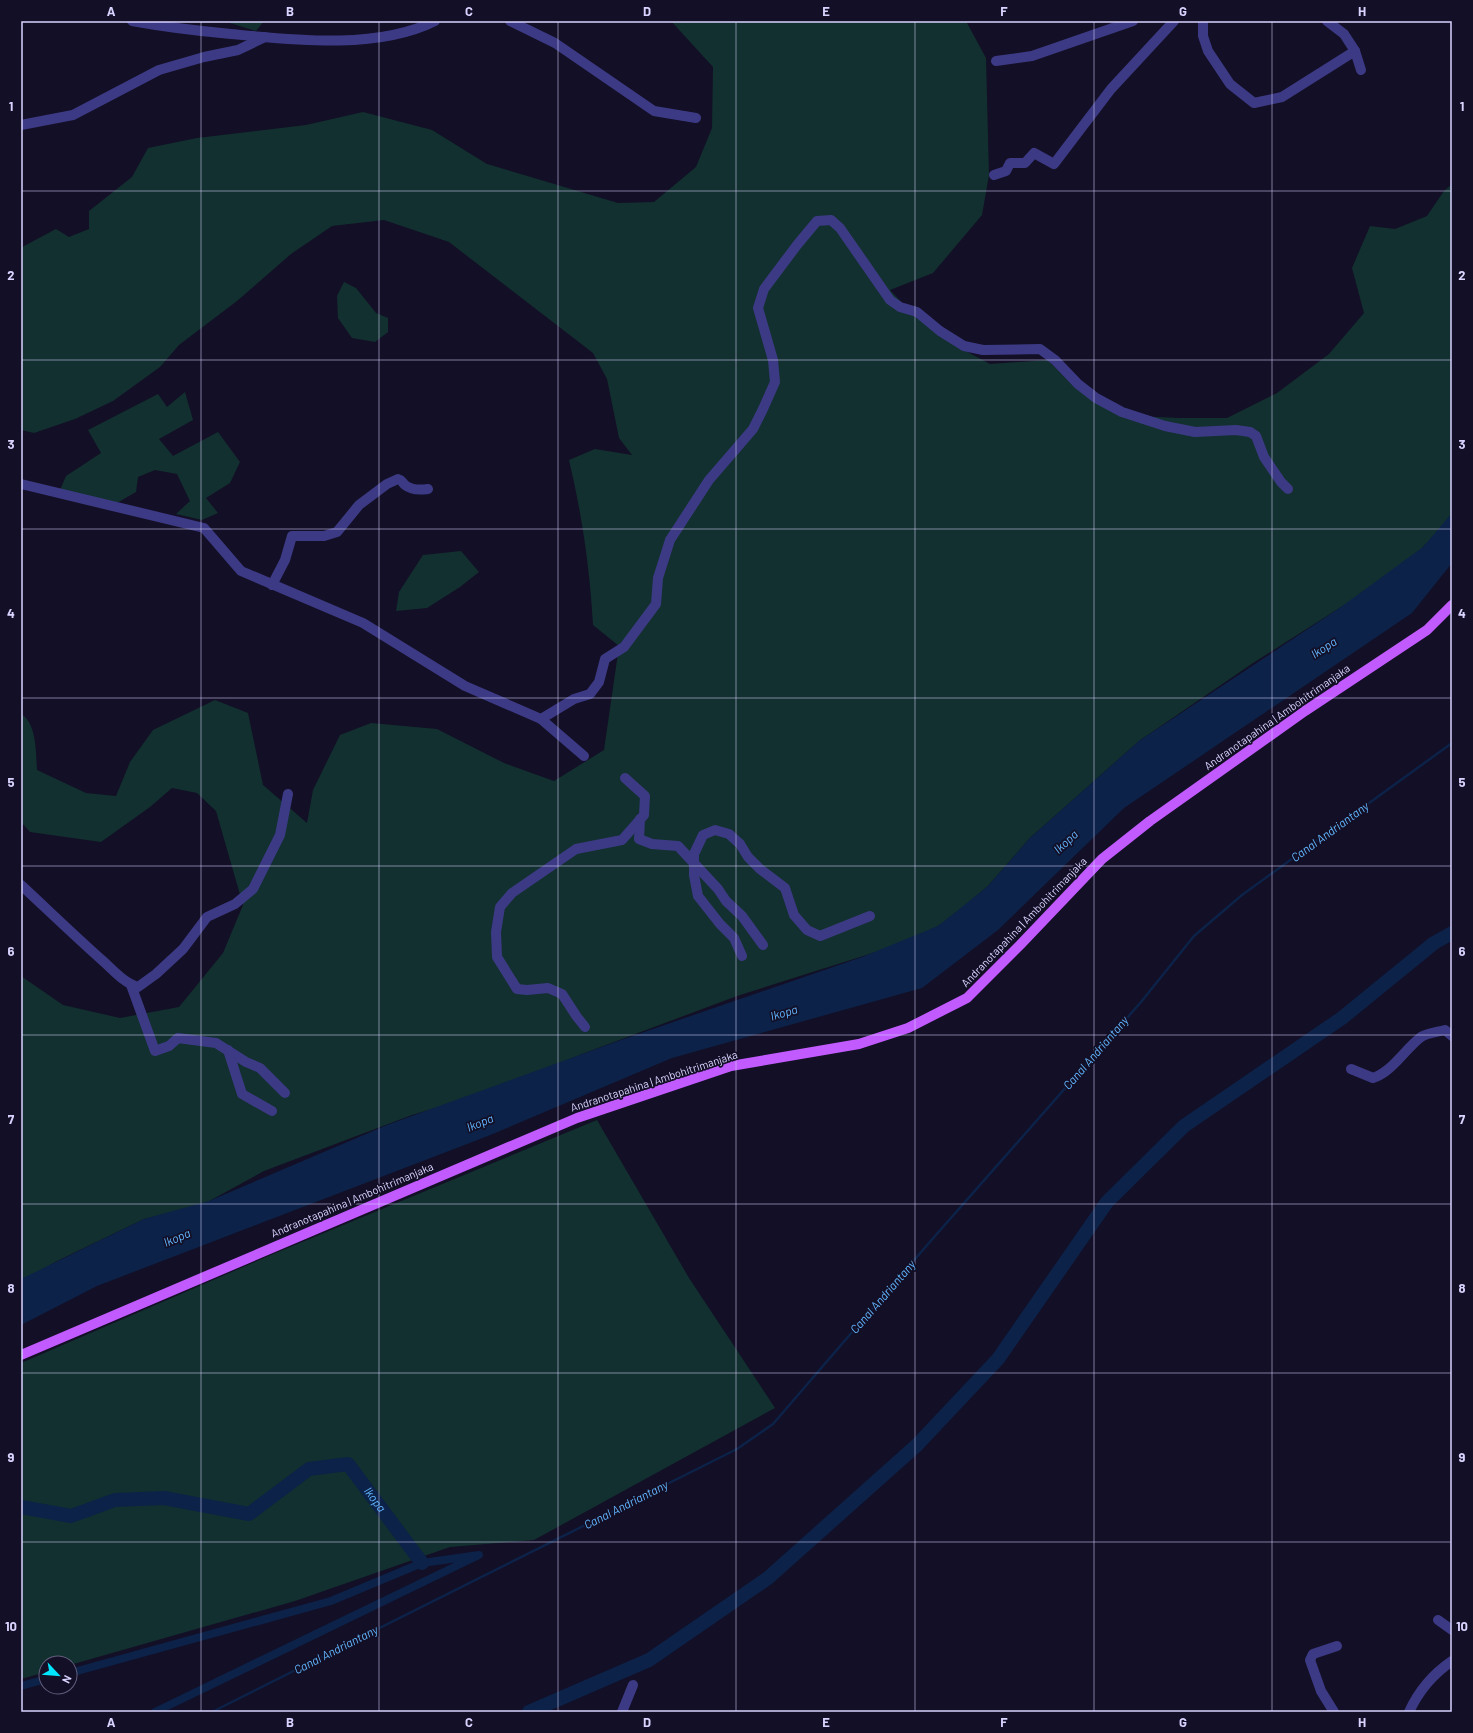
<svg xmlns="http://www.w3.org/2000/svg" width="1473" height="1733" font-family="Barlow,sans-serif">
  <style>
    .green { fill: #12302f }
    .water { fill: #0c2248 }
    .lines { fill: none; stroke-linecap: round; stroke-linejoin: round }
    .stream { stroke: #0c2248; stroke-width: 2.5 }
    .canal { stroke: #0c2248; stroke-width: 8 }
    .river { stroke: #0c2248; stroke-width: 14 }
    .minor { stroke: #3d3a85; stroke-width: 10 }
    .major { stroke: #c25bff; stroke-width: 10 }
    .grid { fill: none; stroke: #d9d4ff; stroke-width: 1; stroke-opacity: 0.55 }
    .labels { text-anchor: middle; stroke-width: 3.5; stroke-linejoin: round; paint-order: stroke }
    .street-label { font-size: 11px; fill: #d9d4ff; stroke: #130f26 }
    .water-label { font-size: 12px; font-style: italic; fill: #62b6ff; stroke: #130f26 }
    .neatline { fill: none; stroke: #d9d4ff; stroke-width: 1.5 }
    .grid-label { font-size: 13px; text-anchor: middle; font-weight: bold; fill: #d9d4ff }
  </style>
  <rect width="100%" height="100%" fill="#130f26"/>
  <!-- green -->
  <g class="green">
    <polygon points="230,21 264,21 256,31 230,23"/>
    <path d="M 671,21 L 966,21 L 986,58 L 989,175 L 982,215 L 933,273 L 890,290 L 914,315 L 960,348 L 990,364 L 1048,360 L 1074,387 L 1118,415 L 1178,418 L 1227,418 L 1277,393 L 1329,354 L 1364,313 L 1352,268 L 1370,226 L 1395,229 L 1427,216 L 1444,191 L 1452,184 L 1452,515 L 1435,536 L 1379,588 L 1341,607 L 1253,663 L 1139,741 L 1030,838 L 987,887 L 949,919 L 917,939 L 737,996 L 582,1054 L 491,1091 L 412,1115 L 264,1171 L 202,1205 L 144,1219 L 55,1262 L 21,1283 L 21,976 L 63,1005 L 120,1018 L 179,1007 L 223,953 L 243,905 L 216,811 L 197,793 L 172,788 L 150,807 L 101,842 L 30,832 L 21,822 L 21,714 C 37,723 36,754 37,770 L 86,793 L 116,796 L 130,762 L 153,730 L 215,700 L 248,713 L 263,785 L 307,823 L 313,790 L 340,735 L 371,723 L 437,729 L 504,763 L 554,781 L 604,750 L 619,646 L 593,625 C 590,569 582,515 569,460 L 595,449 L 632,455 L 619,438 L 607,379 L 593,353 L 449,242 L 384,220 L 332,226 L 291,254 L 237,301 L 179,345 L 160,367 L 113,401 L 75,419 L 34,433 L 21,430 L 21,250 L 24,246 L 56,229 L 69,237 L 89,229 L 89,211 L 132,177 L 148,148 L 197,138 L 306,125 L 363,112 L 432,130 L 487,164 L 618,203 L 654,202 L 696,167 L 712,128 L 713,67 Z"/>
    <polygon points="344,282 356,288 376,313 388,318 388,332 375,342 352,338 338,318 337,296"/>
    <polygon points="185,392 193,420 159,439 173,456 218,432 240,462 230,483 206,498 218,513 202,520 176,514 190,501 177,474 155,470 138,477 136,492 117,503 60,490 66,476 101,453 88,430 158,394 167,407"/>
    <polygon points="461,551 479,572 460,587 427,608 396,611 399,592 423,555"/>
    <polygon points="597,1120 689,1278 775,1408 534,1540 450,1547 295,1601 70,1665 70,1663 46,1663 46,1672 21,1679 21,1363 278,1252"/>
  </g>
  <!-- water -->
  <polygon class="water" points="1452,513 1452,563 1412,613 1124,808 998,930 922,988 672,1058 488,1136 97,1286 21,1325 21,1279 144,1219 209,1201 387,1125 618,1041 862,957 938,926 987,887 1030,838 1139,741 1341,607 1423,547"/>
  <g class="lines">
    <!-- stream -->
    <polyline class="stream" points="212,1712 737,1449 773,1424 928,1244 1141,1002 1194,936 1242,895 1452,743"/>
    <!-- canal -->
    <g class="canal">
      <polyline points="70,1673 331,1601 422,1563 479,1555 155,1712"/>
      <polyline points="21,1686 46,1679"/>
    </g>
    <!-- river -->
    <g class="river">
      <path id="s1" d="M 21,1507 L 71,1516 L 115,1500 L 164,1498 L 249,1514 L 309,1469 L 348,1464 L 422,1563"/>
      <polyline points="529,1712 649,1660 768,1578 917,1445 998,1359 1107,1202 1184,1126 1342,1018 1434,943 1452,933"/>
    </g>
    <!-- minor -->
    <g class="minor">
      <path d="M 132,21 C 165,27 198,31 231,34 C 293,40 377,50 435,21"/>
      <polyline points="510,21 555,43 654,111 696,118"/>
      <polyline points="1203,21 1203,36 1208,51 1230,84 1254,103 1282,97 1355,51"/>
      <polyline points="1327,21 1344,34 1355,51 1361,70"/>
      <polyline points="996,61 1032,56 1133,21"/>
      <polyline points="21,125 73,115 159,70 204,57 238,50 265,37"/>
      <polyline points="994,175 1006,171 1010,163 1025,163 1034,153 1054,164 1111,89 1174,21"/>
      <polyline points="21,484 204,528 241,571 363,623 465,686 541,719 584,756"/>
      <path d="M 272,585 L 285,560 L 292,536 L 324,536 L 337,532 L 359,505 L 387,484 L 398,479 C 402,480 402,482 405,485 C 411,490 421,490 428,489"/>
      <polyline points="541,719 574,699 590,694 599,682 605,659 624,647 656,604 658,578 670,540 709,480 753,429 763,409 775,382 773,360 758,308 764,289 797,245 817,221 831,220 840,228 890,300 900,307 917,312 940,331 964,346 983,350 1040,349 1055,360 1078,384 1096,398 1122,412 1165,426 1195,432 1236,430 1250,432 1256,436 1264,457 1281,482 1288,489"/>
      <polyline points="640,819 639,839 652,844 678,846 718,889 726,901 742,916 763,945"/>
      <path d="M 21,885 C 48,910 75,936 103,961 C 113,970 124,983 138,987 L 156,974 L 183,949 L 207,917 L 235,904 L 253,889 L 280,835 L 288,794"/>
      <polyline points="742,956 734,938 720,924 698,896 694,875 694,854 703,835 715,830 729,834 740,844 748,857 760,869 785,888 794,915 807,930 820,936 870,916"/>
      <polyline points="131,985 155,1051 169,1046 178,1038 216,1043 246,1062 260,1068 285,1093"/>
      <polyline points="585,1027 577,1017 562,994 548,988 527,990 517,989 497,957 496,932 500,907 512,893 576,849 622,840 644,815 645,796 625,778"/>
      <polyline points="228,1050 242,1094 272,1111"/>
      <path d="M 1351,1069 L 1373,1078 C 1393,1071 1404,1050 1421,1037 C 1427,1033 1438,1032 1445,1030 L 1452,1036"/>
      <polyline points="1438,1620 1452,1630"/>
      <polyline points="622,1712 633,1685"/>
      <polyline points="1334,1712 1321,1691 1310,1660 1313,1654 1337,1646"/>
      <path d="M 1409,1712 C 1419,1690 1433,1674 1452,1661"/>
    </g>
    <!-- major -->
    <polyline class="major" points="21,1355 577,1118 731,1066 859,1044 908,1028 967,998 1020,945 1102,859 1150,821 1305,711 1427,630 1452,605"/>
  </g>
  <!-- grid -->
  <path class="grid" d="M 201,21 L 201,1712M 379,21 L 379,1712M 558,21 L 558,1712M 736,21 L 736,1712M 915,21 L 915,1712M 1094,21 L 1094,1712M 1272,21 L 1272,1712M 21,191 L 1452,191M 21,360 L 1452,360M 21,529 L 1452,529M 21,698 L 1452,698M 21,866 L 1452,866M 21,1035 L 1452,1035M 21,1204 L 1452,1204M 21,1373 L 1452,1373M 21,1542 L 1452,1542"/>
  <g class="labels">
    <!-- street labels -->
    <g class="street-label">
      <text transform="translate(1277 717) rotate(-35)" y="4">Andranotapahina | Ambohitrimanjaka</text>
      <text transform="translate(1024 922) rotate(-46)" y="4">Andranotapahina | Ambohitrimanjaka</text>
      <text transform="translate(654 1081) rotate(-18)" y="4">Andranotapahina | Ambohitrimanjaka</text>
      <text transform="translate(352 1200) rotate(-23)" y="4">Andranotapahina | Ambohitrimanjaka</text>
    </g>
    <!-- water labels -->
    <g class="water-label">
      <text transform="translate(1324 648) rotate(-33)" y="4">Ikopa</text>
      <text transform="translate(1330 832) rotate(-36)" y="4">Canal Andriantany</text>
      <text transform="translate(1066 842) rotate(-43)" y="4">Ikopa</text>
      <text transform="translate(784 1013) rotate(-16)" y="4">Ikopa</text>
      <text transform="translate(1096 1053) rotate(-49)" y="4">Canal Andriantany</text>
      <text transform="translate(480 1123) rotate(-22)" y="4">Ikopa</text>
      <text transform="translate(177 1238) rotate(-23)" y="4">Ikopa</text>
      <text transform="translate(883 1297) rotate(-49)" y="4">Canal Andriantany</text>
      <text dy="4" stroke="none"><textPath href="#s1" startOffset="392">Ikopa</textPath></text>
      <text transform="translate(626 1505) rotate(-27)" y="4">Canal Andriantany</text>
      <text transform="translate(336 1650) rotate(-27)" y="4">Canal Andriantany</text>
    </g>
  </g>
  <!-- border -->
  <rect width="1473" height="1733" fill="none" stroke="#130f26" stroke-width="44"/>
  <!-- north arrow -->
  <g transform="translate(58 1675) rotate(116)"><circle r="19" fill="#130f26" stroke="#625e7d"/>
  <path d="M0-3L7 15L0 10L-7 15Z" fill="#00e5ff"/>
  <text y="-6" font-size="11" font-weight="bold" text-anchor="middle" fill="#d9d4ff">N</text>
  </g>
  <rect x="22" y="22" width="1429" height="1689" class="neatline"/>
  <g class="grid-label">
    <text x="111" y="16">A</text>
    <text x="290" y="16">B</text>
    <text x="469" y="16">C</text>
    <text x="647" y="16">D</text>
    <text x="826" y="16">E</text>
    <text x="1004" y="16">F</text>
    <text x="1183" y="16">G</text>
    <text x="1362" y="16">H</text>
    <text x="11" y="111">1</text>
    <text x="1462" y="111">1</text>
    <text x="11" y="280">2</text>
    <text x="1462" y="280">2</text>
    <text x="11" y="449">3</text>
    <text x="1462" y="449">3</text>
    <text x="11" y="618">4</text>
    <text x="1462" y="618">4</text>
    <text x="11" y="787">5</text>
    <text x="1462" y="787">5</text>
    <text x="11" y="956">6</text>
    <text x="1462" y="956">6</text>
    <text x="11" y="1124">7</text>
    <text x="1462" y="1124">7</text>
    <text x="11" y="1293">8</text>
    <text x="1462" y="1293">8</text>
    <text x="11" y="1462">9</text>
    <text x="1462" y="1462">9</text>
    <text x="11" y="1631">10</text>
    <text x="1462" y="1631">10</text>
    <text x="111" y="1727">A</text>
    <text x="290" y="1727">B</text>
    <text x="469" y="1727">C</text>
    <text x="647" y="1727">D</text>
    <text x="826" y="1727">E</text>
    <text x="1004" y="1727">F</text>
    <text x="1183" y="1727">G</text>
    <text x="1362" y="1727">H</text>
  </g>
</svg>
